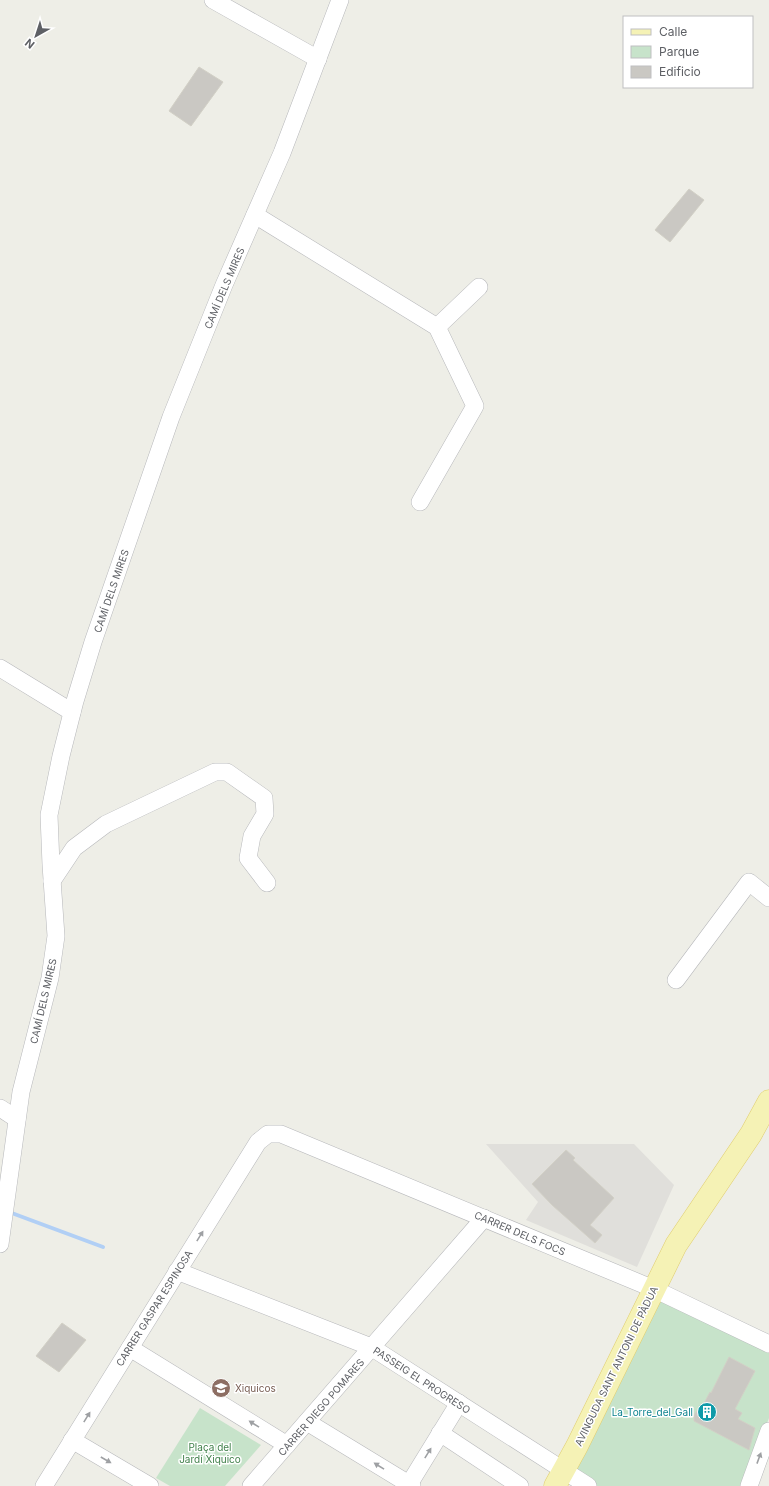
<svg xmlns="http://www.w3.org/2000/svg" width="769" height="1486" font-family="Inter,sans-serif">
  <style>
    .industrial { fill: #e0dfdb }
    .green { fill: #c7e3ca }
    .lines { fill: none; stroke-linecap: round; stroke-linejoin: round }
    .stream { stroke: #b1cff5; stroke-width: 4 }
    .building { fill: #cac8c3; stroke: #d2d0c6 }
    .minor-casing { stroke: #b7b8bb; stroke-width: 18 }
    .major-casing { stroke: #e0cd6e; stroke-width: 23 }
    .minor { stroke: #fff; stroke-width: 17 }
    .major { stroke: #f5f2b5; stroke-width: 22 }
    .oneway { fill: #9ea0a3 }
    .labels { text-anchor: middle; stroke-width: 3; stroke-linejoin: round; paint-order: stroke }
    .street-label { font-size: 10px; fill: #5e6065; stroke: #fff }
    .education-label { font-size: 10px; fill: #785e54; stroke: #fff; text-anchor: start }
    .culture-label { font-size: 10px; fill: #0d838f; stroke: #fff; text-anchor: end }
    .park-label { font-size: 10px; fill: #41814b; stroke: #fff }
  </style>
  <rect width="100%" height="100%" fill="#eeeee7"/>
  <!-- industrial -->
  <polygon class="industrial" points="486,1144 634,1144 674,1185 637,1267 526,1220 538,1202"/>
  <!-- green -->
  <g class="green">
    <polygon points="660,1299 769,1349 769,1418 743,1486 597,1486 574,1472"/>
    <polygon points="200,1408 261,1445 225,1486 170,1486 156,1478"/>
  </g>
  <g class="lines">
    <!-- stream -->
    <polyline class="stream" points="9,1212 103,1247"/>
  </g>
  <!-- building -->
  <g class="building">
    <polygon points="199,67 223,82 191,126 169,111"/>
    <polygon points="689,189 704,200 670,242 655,230"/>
    <polygon points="566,1150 575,1158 573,1160 614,1198 590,1225 602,1235 595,1243 552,1205 532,1184"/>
    <polygon points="62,1323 86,1340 59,1372 36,1356"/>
    <polygon points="729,1357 755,1371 735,1409 742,1413 738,1419 755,1428 749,1450 694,1421 694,1415 698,1409 701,1409 710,1392 711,1393"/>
  </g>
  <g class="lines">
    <defs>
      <g id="minor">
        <polyline points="213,0 318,59"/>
        <polyline points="255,215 437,327 475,406 420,502"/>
        <polyline points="437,327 479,287"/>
        <polyline points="0,668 72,712"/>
        <polyline points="52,881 74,848 106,824 215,772 227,772 264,798 265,814 252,836 248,858 267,883"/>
        <polyline points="676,980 749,882 769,898"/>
        <polyline points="0,1108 17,1119"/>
        <polyline points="0,1244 21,1092 50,978 56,936 51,865 49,815 61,756 75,701 93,642 171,417 224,285 282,153 340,0"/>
        <polyline points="177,1271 371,1347 588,1486"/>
        <polyline points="130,1348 287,1445"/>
        <polyline points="307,1422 412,1486"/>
        <polyline points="440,1433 520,1486"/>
        <polyline points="72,1440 150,1486"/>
        <polyline points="44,1486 258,1142 268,1134 281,1134 654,1289 769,1344"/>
        <polyline points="251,1486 484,1218"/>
        <polyline points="408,1486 459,1403"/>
        <polyline points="749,1486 769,1431"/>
      </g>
      <polyline id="major" points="555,1486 577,1446 676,1245 751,1134 769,1101"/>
    </defs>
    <!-- minor casing -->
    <use href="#minor" class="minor-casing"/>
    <!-- major casing -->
    <use href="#major" class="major-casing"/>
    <!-- minor -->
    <use href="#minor" class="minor"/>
    <!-- major -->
    <use href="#major" class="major"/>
  </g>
  <!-- one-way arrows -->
  <defs><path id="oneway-solid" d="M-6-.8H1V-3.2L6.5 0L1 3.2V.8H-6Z"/></defs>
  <g class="oneway">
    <use href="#oneway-solid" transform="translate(200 1236) rotate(-58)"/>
    <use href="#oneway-solid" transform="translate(87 1417) rotate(-58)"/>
    <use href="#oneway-solid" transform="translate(254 1424) rotate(-148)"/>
    <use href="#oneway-solid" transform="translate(428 1453) rotate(-58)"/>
    <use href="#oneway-solid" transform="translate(759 1458) rotate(-70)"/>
    <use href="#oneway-solid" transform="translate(106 1460) rotate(30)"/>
    <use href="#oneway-solid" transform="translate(379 1466) rotate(-148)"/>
  </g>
  <!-- icons -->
  <defs>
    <symbol id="school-disc" viewBox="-11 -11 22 22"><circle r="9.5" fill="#8d6e63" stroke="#fff"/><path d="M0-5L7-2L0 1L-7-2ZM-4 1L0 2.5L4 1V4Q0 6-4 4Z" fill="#fff"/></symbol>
    <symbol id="building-disc" viewBox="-11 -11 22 22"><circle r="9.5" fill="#0f9aa8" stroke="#fff"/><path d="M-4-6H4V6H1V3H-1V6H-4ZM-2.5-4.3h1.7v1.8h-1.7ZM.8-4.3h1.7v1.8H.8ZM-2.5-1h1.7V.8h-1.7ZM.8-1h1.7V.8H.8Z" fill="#fff"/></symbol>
  </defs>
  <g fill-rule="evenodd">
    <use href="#school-disc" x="210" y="1377" width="22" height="22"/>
    <use href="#building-disc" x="696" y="1401" width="22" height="22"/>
  </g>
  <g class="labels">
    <!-- street labels -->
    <g class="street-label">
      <text transform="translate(224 288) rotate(-67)" y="4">CAMÍ DELS MIRES</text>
      <text transform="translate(111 591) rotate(-71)" y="4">CAMÍ DELS MIRES</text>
      <text transform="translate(43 1001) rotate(-77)" y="4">CAMÍ DELS MIRES</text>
      <text transform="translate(520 1233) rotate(23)" y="4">CARRER DELS FOCS</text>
      <text transform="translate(154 1308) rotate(-58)" y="4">CARRER GASPAR ESPINOSA</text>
      <text transform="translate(616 1366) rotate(-64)" y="4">AVINGUDA SANT ANTONI DE PÀDUA</text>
      <text transform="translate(422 1380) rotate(33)" y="4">PASSEIG EL PROGRESO</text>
      <text transform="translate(321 1407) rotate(-49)" y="4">CARRER DIEGO POMARES</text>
    </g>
    <!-- education labels -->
    <g class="education-label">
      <text x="235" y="1392">Xiquicos</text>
    </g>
    <!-- culture labels -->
    <g class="culture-label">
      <text x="693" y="1416">La_Torre_del_Gall</text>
    </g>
    <!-- park labels -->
    <g class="park-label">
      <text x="210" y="1451">Plaça del<tspan x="210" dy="12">Jardí Xiquico</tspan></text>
    </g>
  </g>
  <!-- legend -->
  <rect x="623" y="16" width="130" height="72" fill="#ffffff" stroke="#bfbfc1"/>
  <rect x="631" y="29" width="20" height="6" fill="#f5f2b5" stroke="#bfbfc1"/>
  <text x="659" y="36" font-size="12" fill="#5e6065">Calle</text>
  <rect x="631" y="46" width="20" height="12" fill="#c7e3ca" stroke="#bfbfc1"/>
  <text x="659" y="56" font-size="12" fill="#5e6065">Parque</text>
  <rect x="631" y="66" width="20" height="12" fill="#cac8c3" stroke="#bfbfc1"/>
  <text x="659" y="76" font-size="12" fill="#5e6065">Edificio</text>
  <!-- north arrow -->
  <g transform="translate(36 36) rotate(219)" stroke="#ffffff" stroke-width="3" paint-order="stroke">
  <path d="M0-3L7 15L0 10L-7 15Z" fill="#5e6065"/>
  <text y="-6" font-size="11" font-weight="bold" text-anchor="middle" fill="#5e6065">N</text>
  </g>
</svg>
